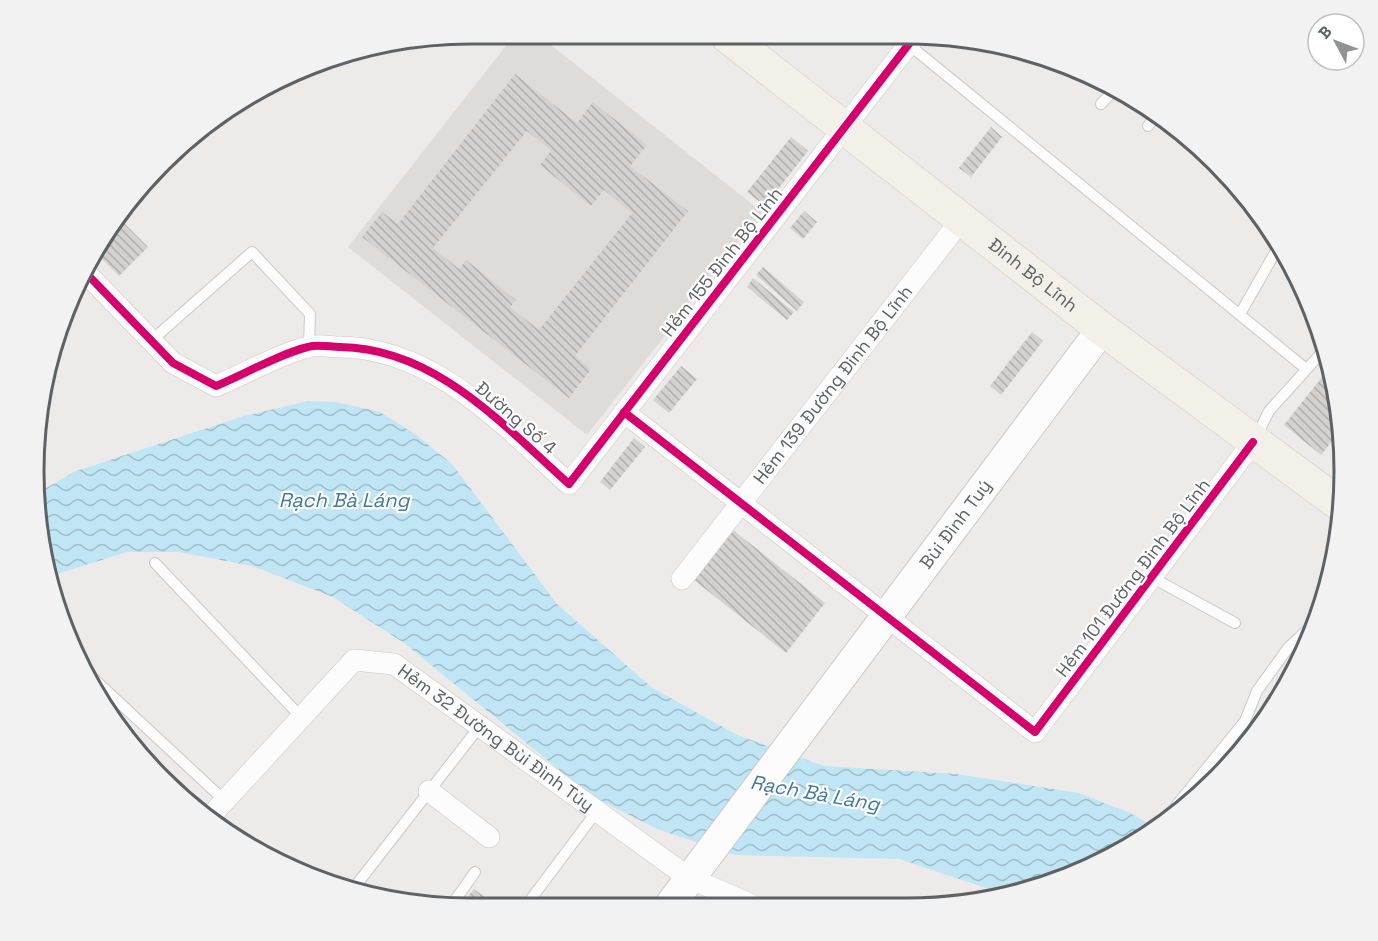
<svg xmlns="http://www.w3.org/2000/svg" width="1378" height="941" font-family="'Space Grotesk',sans-serif">
  <style>
    .education { fill: #dfdbd9 }
    .water { fill: url(#water-waves) }
    .building { fill: url(#building-back-hatch); fill-rule: evenodd }
    .lines { fill: none; stroke-linecap: round; stroke-linejoin: round }
    .lane-casing { stroke: #cac9c8; stroke-width: 12 }
    .street-casing { stroke: #cac9c8; stroke-width: 22 }
    .secondary-casing { stroke: #c7c8c8; stroke-width: 32 }
    .primary-casing { stroke: #d3c8b9; stroke-width: 34 }
    .lane { stroke: #fcfcfc; stroke-width: 10 }
    .street { stroke: #fcfcfc; stroke-width: 21 }
    .secondary { stroke: #fcfcfc; stroke-width: 30 }
    .primary { stroke: #f3efe9; stroke-width: 33 }
    .cycleway-casing { stroke: #fff; stroke-width: 11 }
    .cycleway { stroke: #d6006c; stroke-width: 8 }
    .labels { text-anchor: middle; stroke-width: 4.5; stroke-linejoin: round; paint-order: stroke }
    .street-label { font-size: 18px; fill: #5e6265; stroke: #fff }
    .water-label { font-size: 20px; font-style: italic; fill: #447999; stroke: #fff }
    .rim { fill: none; stroke: #5e6265; stroke-width: 3 }
  </style>
  <defs>
    <pattern id="water-waves" width="16" height="10" patternUnits="userSpaceOnUse" patternTransform="scale(1.5)"><rect width="16" height="10" fill="#c0e5f4"/><path d="M0 5q4-4 8 0t8 0" fill="none" stroke="#9fbdc9"/></pattern>
    <pattern id="building-back-hatch" width="6" height="6" patternUnits="userSpaceOnUse" patternTransform="scale(1.5)"><rect width="6" height="6" fill="#d4d2d1"/><path d="M-1 5l2 2M0 0l6 6M5-1l2 2" fill="none" stroke="#afaead"/></pattern>
  </defs>
  <rect width="100%" height="100%" fill="#edebe9"/>
  <!-- education -->
  <polygon class="education" points="515,34 537,34 762,212 587,435 348,247"/>
  <!-- water -->
  <polygon class="water" points="308,401 336,402 380,412 415,434 452,464 557,604 651,687 737,735 824,766 956,774 1079,793 1130,813 1152,826 1101,863 1007,895 899,859 735,855 657,829 590,795 404,643 333,597 252,566 179,552 127,552 60,573 49,579 41,556 39,492 76,471 244,416"/>
  <!-- building -->
  <g class="building">
    <path d="M 515,74 L 577,123 L 593,102 L 647,145 L 630,166 L 688,211 L 575,356 L 591,369 L 569,398 L 362,237 L 382,212 L 398,224 ZM 527,131 L 551,151 L 540,165 L 591,206 L 604,190 L 632,213 L 539,330 L 510,307 L 516,300 L 466,260 L 459,269 L 433,248 Z"/>
    <polygon points="991,127 1002,137 971,177 959,168"/>
    <polygon points="791,137 808,151 765,206 747,192"/>
    <polygon points="804,211 817,222 803,239 790,228"/>
    <polygon points="119,218 148,247 119,276 97,254"/>
    <polygon points="763,267 804,302 797,311 756,275"/>
    <polygon points="753,278 794,312 787,320 747,287"/>
    <polygon points="1032,332 1043,341 1001,395 990,386"/>
    <polygon points="681,366 697,379 669,413 653,400"/>
    <polygon points="1322,377 1337,389 1341,430 1321,455 1284,425"/>
    <polygon points="634,438 645,447 610,490 600,482"/>
    <polygon points="733,530 825,603 786,653 694,580"/>
    <polygon points="474,889 499,908 468,908 463,903"/>
  </g>
  <g class="lines">
    <defs>
      <g id="lane">
        <polyline points="908,44 1305,368"/>
        <polyline points="1101,104 1116,88"/>
        <polyline points="1148,126 1157,115"/>
        <polyline points="1240,314 1280,244"/>
        <polyline points="152,340 252,252 310,314 309,346"/>
        <polyline points="1256,437 1269,411 1325,349"/>
        <polyline points="155,563 301,717"/>
        <polyline points="1153,578 1235,623"/>
        <polyline points="79,665 225,801"/>
        <polyline points="1176,806 1245,721 1257,691 1288,648 1317,621"/>
        <polyline points="357,884 480,726"/>
        <polyline points="451,906 475,872"/>
        <polyline points="525,907 597,811"/>
      </g>
      <g id="street">
        <path d="M 85,272 L 173,363 L 216,386 C 245,374 279,354 308,347 C 318,344 330,347 340,347 C 435,348 503,425 569,484 L 912,40"/>
        <polyline points="624,412 1035,732 1253,442"/>
        <path id="s1" d="M 682,579 L 962,219"/>
        <polyline points="429,791 489,837"/>
        <path id="s2" d="M 208,819 L 354,660 L 394,664 L 689,878 L 750,904"/>
      </g>
      <g id="secondary">
        <path id="s3" d="M 670,905 L 1102,329"/>
      </g>
      <g id="primary">
        <path id="s4" d="M 728,37 L 1102,329 L 1342,506"/>
      </g>
    </defs>
    <!-- lane casing -->
    <use href="#lane" class="lane-casing"/>
    <!-- street casing -->
    <use href="#street" class="street-casing"/>
    <!-- secondary casing -->
    <use href="#secondary" class="secondary-casing"/>
    <!-- primary casing -->
    <use href="#primary" class="primary-casing"/>
    <!-- lane -->
    <use href="#lane" class="lane"/>
    <!-- street -->
    <use href="#street" class="street"/>
    <!-- secondary -->
    <use href="#secondary" class="secondary"/>
    <!-- primary -->
    <use href="#primary" class="primary"/>
    <defs>
      <g id="cycleway">
        <path d="M 85,272 L 173,363 L 216,386 C 245,374 279,354 308,347 C 318,344 330,347 340,347 C 435,348 503,425 569,484 L 912,40"/>
        <polyline points="624,412 1035,732 1253,442"/>
      </g>
    </defs>
    <!-- cycleway casing -->
    <use href="#cycleway" class="cycleway-casing"/>
    <!-- cycleway -->
    <use href="#cycleway" class="cycleway"/>
  </g>
  <g class="labels">
    <!-- street labels -->
    <g class="street-label">
      <text transform="translate(722 262) rotate(-52)" y="6">Hẻm 155 Đinh Bộ Lĩnh</text>
      <text dy="6" stroke="none"><textPath href="#s4" startOffset="387">Đinh Bộ Lĩnh</textPath></text>
      <text dy="6" stroke="none"><textPath href="#s1" startOffset="246">Hẻm 139 Đường Đinh Bộ Lĩnh</textPath></text>
      <text transform="translate(516 418) rotate(41)" y="6">Đường Số 4</text>
      <text dy="6" stroke="none"><textPath href="#s3" startOffset="476">Bùi Đình Tuý</textPath></text>
      <text transform="translate(1133 578) rotate(-53)" y="6">Hẻm 101 Đường Đinh Bộ Lĩnh</text>
      <text dy="6" stroke="none"><textPath href="#s2" startOffset="382">Hẻm 32 Đường Bùi Đình Túy</textPath></text>
    </g>
    <!-- water labels -->
    <g class="water-label">
      <text x="344" y="507">Rạch Bà Láng</text>
      <text transform="translate(815 793) rotate(10)" y="7">Rạch Bà Láng</text>
    </g>
  </g>
  <!-- crop -->
  <path d="M0 0H1378V941H0ZM471 44H907A427 427 0 0 1 1334 471V471A427 427 0 0 1 907 898H471A427 427 0 0 1 44 471V471A427 427 0 0 1 471 44Z" fill="#f2f2f3" fill-rule="evenodd"/>
  <path class="rim" d="M471 44H907A427 427 0 0 1 1334 471V471A427 427 0 0 1 907 898H471A427 427 0 0 1 44 471V471A427 427 0 0 1 471 44Z"/>
  <!-- north arrow -->
  <g transform="translate(1336 42) rotate(311)"><circle r="28" fill="#ffffff" stroke="#bfc0c1" stroke-width="1.5"/>
  <path d="M0-4.5L10 22L0 15L-10 22Z" fill="#909293"/>
  <text y="-9" font-size="16" font-weight="bold" text-anchor="middle" fill="#5e6265">B</text>
  </g>
</svg>
